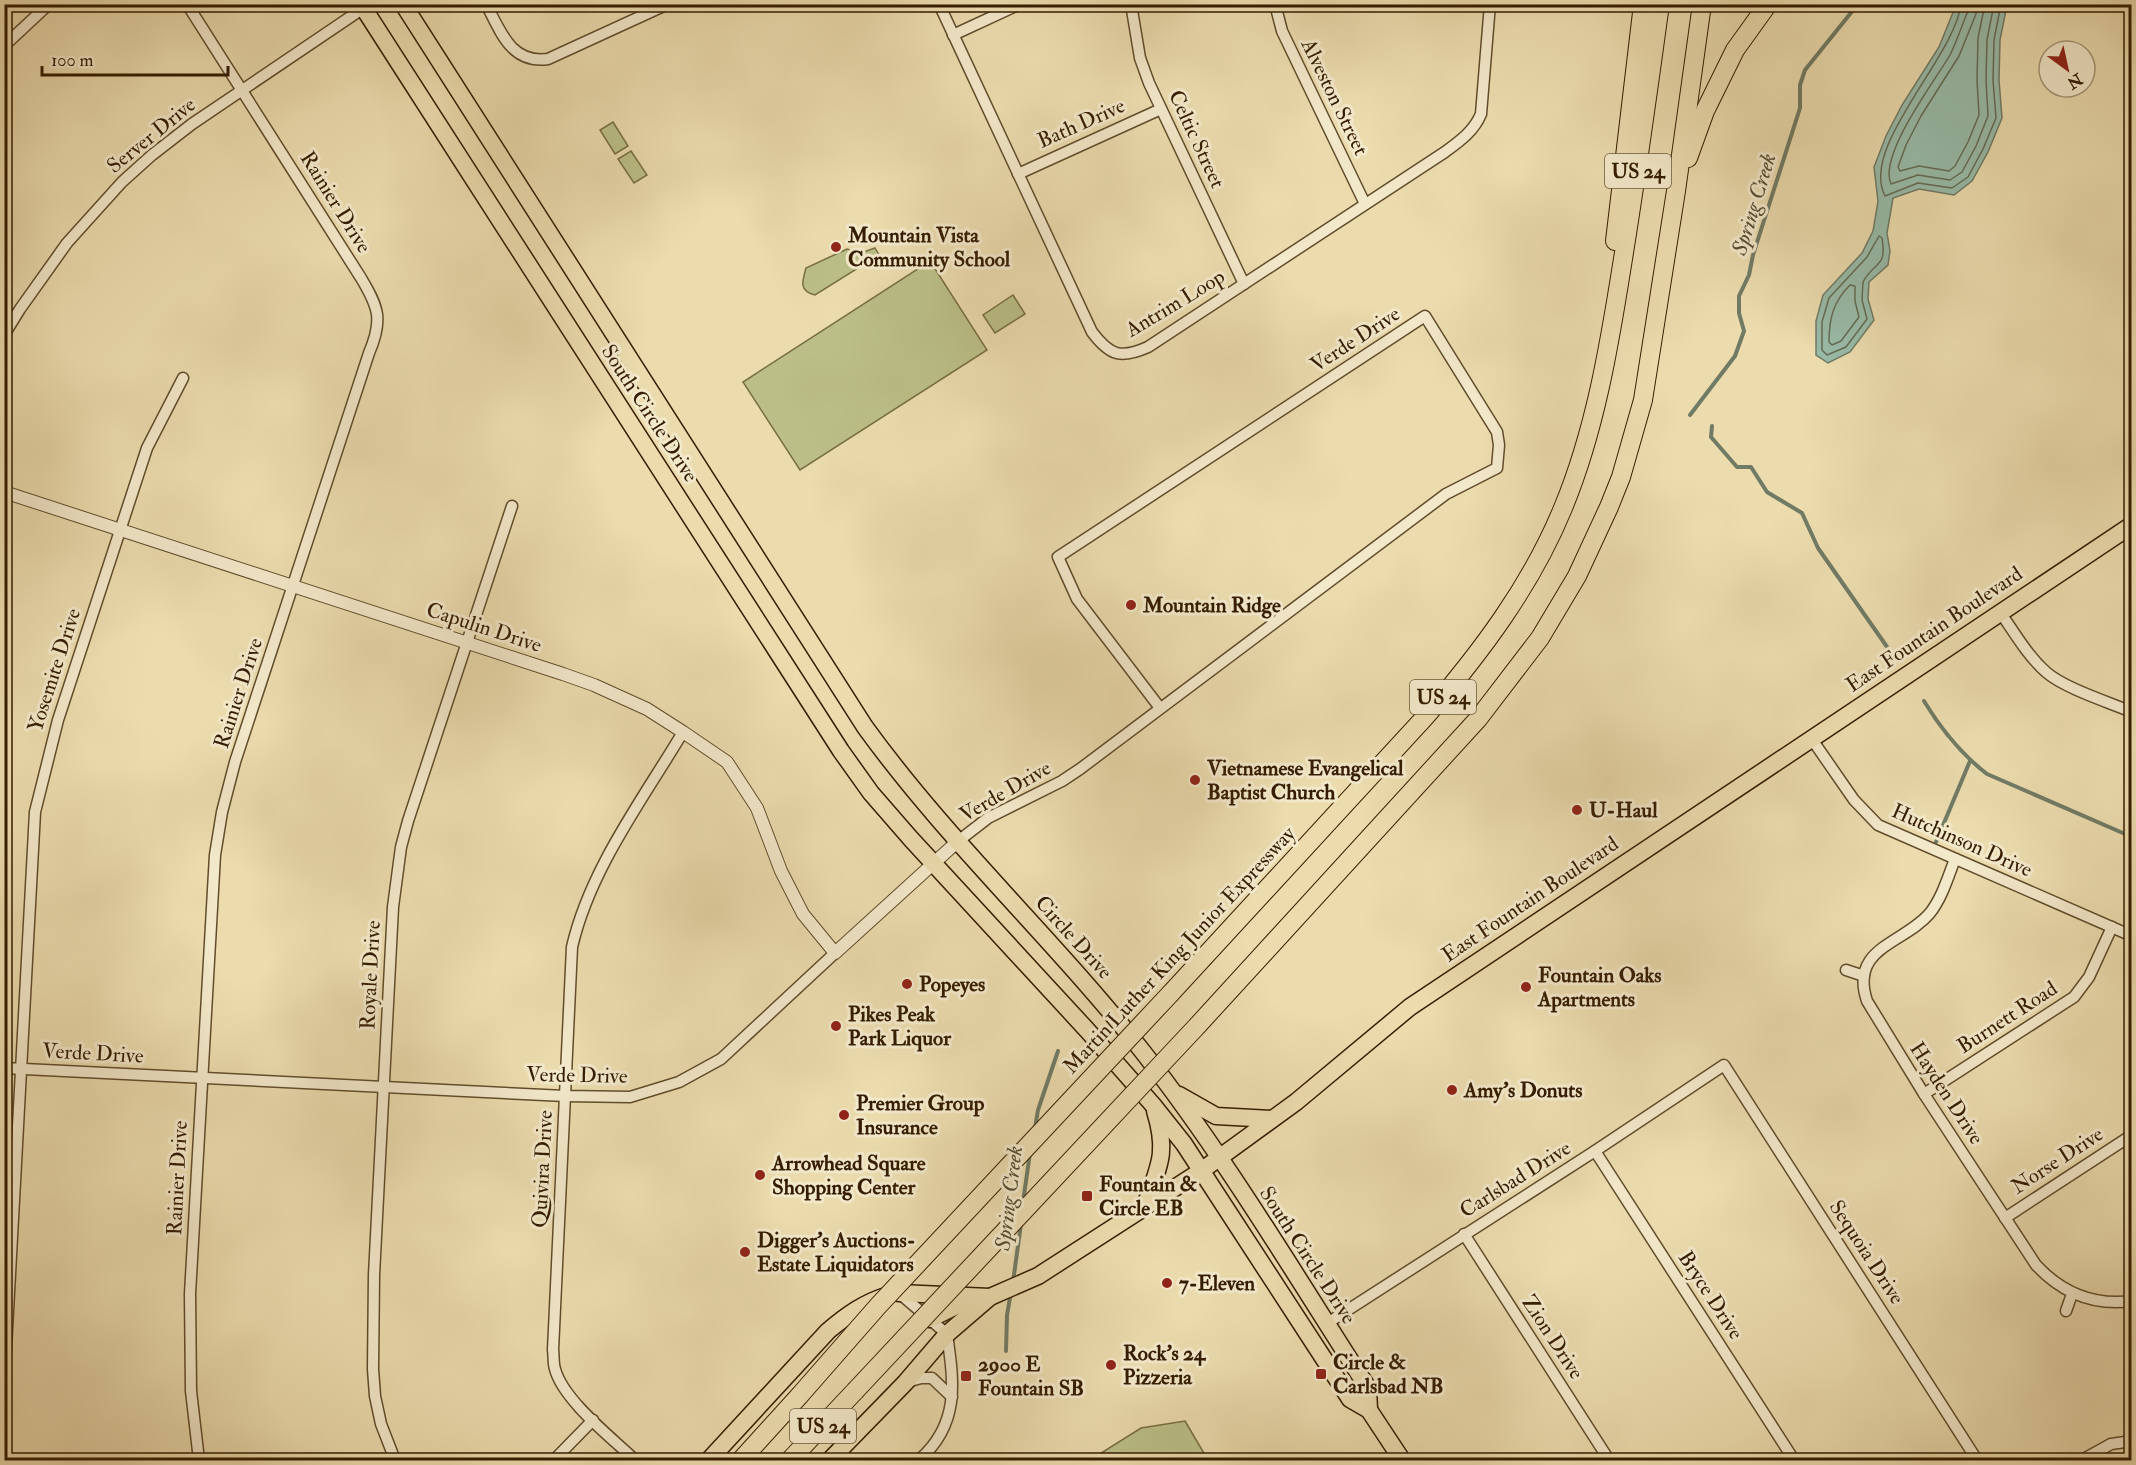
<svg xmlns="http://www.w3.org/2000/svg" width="2136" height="1465" font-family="'IM FELL Double Pica',serif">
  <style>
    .green { fill: #bbbf87; stroke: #786e44; stroke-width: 1.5 }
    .water { fill: #98bba9; stroke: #707b65; stroke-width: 1.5 }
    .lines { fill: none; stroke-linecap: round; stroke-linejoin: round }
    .shore { stroke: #666c54; stroke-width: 1.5 }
    .stream { stroke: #707b65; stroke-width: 4 }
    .minor-casing { stroke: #624c2b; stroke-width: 13 }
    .tertiary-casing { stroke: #624c2b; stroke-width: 14 }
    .primary-casing { stroke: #351c00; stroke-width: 19 }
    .trunk-casing { stroke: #351c00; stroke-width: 19 }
    .motorway-casing { stroke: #351c00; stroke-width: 20 }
    .minor { stroke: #f2e8ca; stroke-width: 10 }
    .tertiary { stroke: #f2e8ca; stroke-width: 12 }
    .primary { stroke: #ebdbad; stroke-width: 16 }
    .trunk { stroke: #ebdbad; stroke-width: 16 }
    .motorway { stroke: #ebdbad; stroke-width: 18 }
    .motorway-bridge-casing { stroke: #351c00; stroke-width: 20; stroke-linecap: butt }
    .motorway-bridge { stroke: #ebdbad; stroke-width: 18 }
    .poi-dot { fill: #8f2418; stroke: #f2e8ca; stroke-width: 2 }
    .labels { text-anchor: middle; stroke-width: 6; stroke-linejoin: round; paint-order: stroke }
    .shield { fill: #f2e8ca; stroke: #6e593d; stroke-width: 1.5 }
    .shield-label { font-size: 20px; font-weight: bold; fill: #351c00 }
    .street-label { font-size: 21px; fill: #351c00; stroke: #f2e8ca }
    .poi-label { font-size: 21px; font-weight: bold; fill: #351c00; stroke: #f2e8ca; text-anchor: start }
    .water-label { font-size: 22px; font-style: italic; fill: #534c33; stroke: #f2e8ca }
  </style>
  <rect width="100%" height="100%" fill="#ebdbad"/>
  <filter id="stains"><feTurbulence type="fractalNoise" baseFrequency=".00333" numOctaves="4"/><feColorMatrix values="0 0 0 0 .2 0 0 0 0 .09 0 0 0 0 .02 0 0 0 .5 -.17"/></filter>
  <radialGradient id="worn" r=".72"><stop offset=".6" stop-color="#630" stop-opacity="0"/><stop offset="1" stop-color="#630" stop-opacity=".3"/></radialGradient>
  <!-- green -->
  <g class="green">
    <polygon points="613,122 628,146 615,154 600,130"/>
    <polygon points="631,151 647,175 634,183 618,159"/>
    <path d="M 875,248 L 879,255 L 815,295 C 799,291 802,282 806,268 L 847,249 L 861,253 Z"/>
    <polygon points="930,261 987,350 800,470 743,382"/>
    <polygon points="1013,295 1025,314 995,333 983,315"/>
    <polygon points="1185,1421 1208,1460 1090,1460 1141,1428"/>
  </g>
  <!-- water -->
  <polygon class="water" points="1956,5 2007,5 2000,40 1999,80 2002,118 1988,152 1972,181 1954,195 1919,189 1893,198 1887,233 1890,251 1888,265 1869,282 1868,299 1874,320 1850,352 1828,363 1816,355 1816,321 1823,295 1862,253 1873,231 1878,201 1874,167 1886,136 1902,105 1939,47"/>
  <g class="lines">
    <!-- shore -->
    <g class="shore">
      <path d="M 1961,4 C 1955,57 1859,147 1885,196 L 1918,183 L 1952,188 L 1968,177 L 1983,149 L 1996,118 L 1993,80 L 1994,40 L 2001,4"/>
      <path d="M 1968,4 L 1968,11 C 1962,25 1957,41 1950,55 C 1935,81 1878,155 1891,184 L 1918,175 L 1950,180 L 1962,172 L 1976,146 L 1988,116 L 1986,80 L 1987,40 L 1994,4"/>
      <polyline points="1977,4 1976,14 1959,56 1921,116 1906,145 1898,167 1900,171 1919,166 1949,171 1955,166 1968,142 1979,115 1977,80 1978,38 1985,4"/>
      <path d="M 1879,236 L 1882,238 C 1887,269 1875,260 1863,282 L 1862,300 L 1867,319 L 1846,347 L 1827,355 L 1822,350 L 1822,322 L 1829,298 L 1867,257 Z"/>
      <path d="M 1850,285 L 1855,286 L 1855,301 L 1859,317 L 1841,341 L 1832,345 L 1829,342 C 1829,319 1833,302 1850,285 Z"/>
    </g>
    <!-- stream -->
    <g class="stream">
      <polyline points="1690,415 1735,356 1744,331 1739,313 1739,296 1749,275 1753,255 1800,108 1800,85 1805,70 1858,4"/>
      <polyline points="1712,426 1711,437 1737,467 1751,467 1767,492 1802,513 1818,548 1892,654"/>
      <path d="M 1924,701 C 1941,729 1961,754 1987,774 L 2132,837"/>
      <polyline points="1936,842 1970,761"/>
      <polyline points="1035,1128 1038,1110 1058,1051"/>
      <polyline points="1023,1202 1030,1153"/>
      <polyline points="1013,1282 1021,1224"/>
      <polyline points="1006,1351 1007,1315 1011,1292"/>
    </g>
    <defs>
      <g id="minor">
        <path d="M 187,4 L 361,278 C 379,308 383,320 369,353 L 235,762 L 222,812 L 215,855 L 190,1294 L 191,1391 L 199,1460"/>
        <path d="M 486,4 C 501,32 511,64 548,59 L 668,4"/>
        <path d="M 939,4 L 1092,332 C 1110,356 1121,359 1148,347 L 1445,152 C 1460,141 1474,131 1481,114 L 1490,4"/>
        <polyline points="1131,4 1140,58 1149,83 1244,284"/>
        <polyline points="1275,4 1282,31 1365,204"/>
        <polyline points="953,35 1020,4"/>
        <polyline points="4,46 49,4"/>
        <polyline points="1018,174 1161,109"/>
        <polyline points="4,335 20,309 67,243 122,182 152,155 192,124 368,5"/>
        <path d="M 2000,612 C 2014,632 2027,655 2046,672 C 2064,688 2108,702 2132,712"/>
        <polyline points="1811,738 1854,800 1878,825 2132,936"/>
        <polyline points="957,842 988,818 1062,781 1080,769 1446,494 1497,468 1499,445 1497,432 1425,316 1058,557 1077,599 1160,708"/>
        <path d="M 1955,859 C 1948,877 1942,898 1930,913 C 1904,944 1849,947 1867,1001 L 1924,1094 L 2036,1265 C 2062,1293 2094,1306 2132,1301"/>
        <polyline points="1846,970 1864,976"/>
        <polyline points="4,1068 565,1096 630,1097 679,1082 721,1059 835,953"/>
        <polyline points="1924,1094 2074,997 2089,977 2112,927"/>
        <polyline points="1595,1151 1794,1460"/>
        <polyline points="2005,1218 2132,1135"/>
        <polyline points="1464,1234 1609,1460"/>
        <path d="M 899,1293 L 947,1334 C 954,1383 960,1424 919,1460"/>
        <polyline points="2066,1311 2072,1294"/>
        <polyline points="1326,1324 1595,1151 1724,1065 1977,1460"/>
        <polyline points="907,1382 921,1378 932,1378 952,1397"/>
        <polyline points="4,1385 35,812 58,720 147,448 183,378"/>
        <polyline points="395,1460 381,1424 375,1396 373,1369 374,1275 393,907 401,847 408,821 512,506"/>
        <polyline points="554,1460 593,1420"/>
        <path d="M 635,1460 C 612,1438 563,1400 555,1369 C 553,1363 554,1356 553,1350 L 572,947 C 590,869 643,799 683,732"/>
        <polyline points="2082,1460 2111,1444 2132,1441"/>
      </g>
      <polyline id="tertiary" points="4,492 563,674 594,685 647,709 683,732 727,762 757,808 781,871 803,914 835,953 957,842"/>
      <g id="primary">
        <polyline points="361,4 841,751 871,793 911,839 1087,1030 1153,1105 1184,1144 1350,1399 1369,1410 1402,1460"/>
        <path d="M 403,4 L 865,727 C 949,843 1055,940 1143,1052 C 1226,1158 1295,1275 1368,1388 L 1369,1410"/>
        <polyline points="1179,1095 1216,1116 1272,1119"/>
        <path d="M 1145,1206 C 1159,1166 1168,1153 1155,1111"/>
        <polyline points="899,1293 990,1297"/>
        <polyline points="930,1319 974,1297"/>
        <polyline points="947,1334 990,1297 1038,1276 1201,1171 1296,1102 1410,1007 2132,525"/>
      </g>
      <g id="trunk">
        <path d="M 709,1460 L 828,1331 C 847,1315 865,1302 889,1295"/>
        <polyline points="830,1460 905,1383 947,1334"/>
      </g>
      <g id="motorway">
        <polyline points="1688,158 1705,111 1735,50 1768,4"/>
        <polyline points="1615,241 1643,4"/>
        <path d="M 1171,993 L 1426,716 C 1481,652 1531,586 1563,508 C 1595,431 1609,347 1622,265 C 1636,179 1648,92 1660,4"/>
        <polyline points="1198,1025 1478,719 1540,638 1577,576 1609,507 1621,477 1643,400 1676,191 1702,4"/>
        <polyline points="741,1460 800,1395"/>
        <polyline points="790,1460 855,1391"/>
      </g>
    </defs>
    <!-- minor casing -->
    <use href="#minor" class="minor-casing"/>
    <!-- tertiary casing -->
    <use href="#tertiary" class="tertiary-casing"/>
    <!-- primary casing -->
    <use href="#primary" class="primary-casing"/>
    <!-- trunk casing -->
    <use href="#trunk" class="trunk-casing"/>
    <!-- motorway casing -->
    <use href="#motorway" class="motorway-casing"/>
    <!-- minor -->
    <use href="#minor" class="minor"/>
    <!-- tertiary -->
    <use href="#tertiary" class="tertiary"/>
    <!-- primary -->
    <use href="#primary" class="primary"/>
    <!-- trunk -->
    <use href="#trunk" class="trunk"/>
    <!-- motorway -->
    <use href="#motorway" class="motorway"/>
    <defs>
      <g id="motorway-bridge">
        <polyline points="855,1391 1198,1025"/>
        <polyline points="800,1395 878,1306 1171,993"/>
      </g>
    </defs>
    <!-- motorway-bridge casing -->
    <use href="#motorway-bridge" class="motorway-bridge-casing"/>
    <!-- motorway-bridge -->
    <use href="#motorway-bridge" class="motorway-bridge"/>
  </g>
  <!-- markers -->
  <g class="poi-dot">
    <circle cx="836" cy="247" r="6"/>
    <circle cx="1131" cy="605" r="6"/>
    <circle cx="1195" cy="780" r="6"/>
    <circle cx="1577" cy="810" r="6"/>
    <circle cx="907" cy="984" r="6"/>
    <circle cx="1526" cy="987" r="6"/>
    <circle cx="836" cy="1026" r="6"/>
    <circle cx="1452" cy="1090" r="6"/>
    <circle cx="844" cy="1115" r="6"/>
    <circle cx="760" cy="1175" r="6"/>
    <rect x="1081" y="1190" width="12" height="12" rx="3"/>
    <circle cx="745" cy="1252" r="6"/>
    <circle cx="1167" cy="1283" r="6"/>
    <circle cx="1111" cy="1365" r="6"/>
    <rect x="1315" y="1368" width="12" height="12" rx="3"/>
    <rect x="960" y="1370" width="12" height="12" rx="3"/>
  </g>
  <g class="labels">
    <!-- shield labels -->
    <g class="shield">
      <rect x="1605" y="154" width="66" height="34" rx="4.5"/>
      <rect x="1410" y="680" width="66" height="34" rx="4.5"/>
      <rect x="790" y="1409" width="66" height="34" rx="4.5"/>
    </g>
    <g class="shield-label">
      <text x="1638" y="178">US 24</text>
      <text x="1443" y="704">US 24</text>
      <text x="823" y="1433">US 24</text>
    </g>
    <!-- street labels -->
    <g class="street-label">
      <text transform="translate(1335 97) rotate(64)" y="7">Alveston Street</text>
      <text transform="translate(1081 123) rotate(-24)" y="7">Bath Drive</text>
      <text transform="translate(151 135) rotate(-39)" y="7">Server Drive</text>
      <text transform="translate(1197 139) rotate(65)" y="7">Celtic Street</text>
      <text transform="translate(336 202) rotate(58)" y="7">Rainier Drive</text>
      <text transform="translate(1175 303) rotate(-31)" y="7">Antrim Loop</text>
      <text transform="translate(1355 339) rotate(-33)" y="7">Verde Drive</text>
      <text transform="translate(650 413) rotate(57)" y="7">South Circle Drive</text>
      <text transform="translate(484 627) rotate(18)" y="7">Capulin Drive</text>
      <text transform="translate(1934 629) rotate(-34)" y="7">East Fountain Boulevard</text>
      <text transform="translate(54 670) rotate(-72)" y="7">Yosemite Drive</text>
      <text transform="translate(238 693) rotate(-72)" y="7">Rainier Drive</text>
      <text transform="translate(1005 791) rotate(-30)" y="7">Verde Drive</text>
      <text transform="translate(1962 840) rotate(24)" y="7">Hutchinson Drive</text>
      <text transform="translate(1530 899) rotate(-34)" y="7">East Fountain Boulevard</text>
      <text transform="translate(1074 937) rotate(48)" y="7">Circle Drive</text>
      <text transform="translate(1179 950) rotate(-47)" y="7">Martin Luther King Junior Expressway</text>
      <text transform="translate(370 975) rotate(-87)" y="7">Royale Drive</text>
      <text transform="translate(2007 1017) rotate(-33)" y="7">Burnett Road</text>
      <text transform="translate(93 1053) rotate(3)" y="7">Verde Drive</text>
      <text transform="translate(577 1075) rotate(1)" y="7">Verde Drive</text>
      <text transform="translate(1947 1093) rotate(57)" y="7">Hayden Drive</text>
      <text transform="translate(2057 1160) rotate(-33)" y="7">Norse Drive</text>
      <text transform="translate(542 1169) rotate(-87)" y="7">Quivira Drive</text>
      <text transform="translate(177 1178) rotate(-87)" y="7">Rainier Drive</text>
      <text transform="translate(1515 1179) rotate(-32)" y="7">Carlsbad Drive</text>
      <text transform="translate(1867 1252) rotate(57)" y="7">Sequoia Drive</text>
      <text transform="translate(1308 1255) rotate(57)" y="7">South Circle Drive</text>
      <text transform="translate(1711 1295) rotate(57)" y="7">Bryce Drive</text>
      <text transform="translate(1553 1337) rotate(57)" y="7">Zion Drive</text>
    </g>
    <!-- poi labels -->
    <g class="poi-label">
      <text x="848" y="242">Mountain Vista<tspan x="848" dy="24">Community School</tspan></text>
      <text x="1143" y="612">Mountain Ridge</text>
      <text x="1207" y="775">Vietnamese Evangelical<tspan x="1207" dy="24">Baptist Church</tspan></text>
      <text x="1589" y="817">U-Haul</text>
      <text x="1538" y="982">Fountain Oaks<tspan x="1538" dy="24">Apartments</tspan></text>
      <text x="919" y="991">Popeyes</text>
      <text x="848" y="1021">Pikes Peak<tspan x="848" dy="24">Park Liquor</tspan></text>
      <text x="1464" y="1097">Amy's Donuts</text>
      <text x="856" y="1110">Premier Group<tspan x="856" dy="24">Insurance</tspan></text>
      <text x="772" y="1170">Arrowhead Square<tspan x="772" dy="24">Shopping Center</tspan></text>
      <text x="1099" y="1191">Fountain &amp;<tspan x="1099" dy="24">Circle EB</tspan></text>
      <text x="757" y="1247">Digger's Auctions-<tspan x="757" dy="24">Estate Liquidators</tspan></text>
      <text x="1179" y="1290">7-Eleven</text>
      <text x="1123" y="1360">Rock's 24<tspan x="1123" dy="24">Pizzeria</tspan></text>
      <text x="1333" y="1369">Circle &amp;<tspan x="1333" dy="24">Carlsbad NB</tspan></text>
      <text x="978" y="1371">2900 E<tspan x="978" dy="24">Fountain SB</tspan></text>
    </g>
    <!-- water labels -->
    <g class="water-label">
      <text transform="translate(1753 204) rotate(-73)" y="8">Spring Creek</text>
      <text transform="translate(1008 1198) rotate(-83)" y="8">Spring Creek</text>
    </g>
  </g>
  <!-- margin -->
  <rect width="2136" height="1465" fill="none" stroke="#ebdbad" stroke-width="24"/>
  <rect x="6" y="6" width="2124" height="1453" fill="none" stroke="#351c00" stroke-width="3"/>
  <rect x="12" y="12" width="2112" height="1441" fill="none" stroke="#351c00" stroke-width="1.5"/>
  <!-- north arrow -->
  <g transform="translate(2067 69) rotate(147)"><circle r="28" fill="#f2e8ca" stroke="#a69679" stroke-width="1.5"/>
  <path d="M0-4.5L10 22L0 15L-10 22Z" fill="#8f2418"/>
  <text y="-9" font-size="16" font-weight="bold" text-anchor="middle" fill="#351c00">N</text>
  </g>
  <!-- scale -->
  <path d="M42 66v9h186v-9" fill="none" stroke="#351c00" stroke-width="3"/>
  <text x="51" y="66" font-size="18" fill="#351c00" stroke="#f2e8ca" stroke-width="4.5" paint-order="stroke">100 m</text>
  <rect width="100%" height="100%" filter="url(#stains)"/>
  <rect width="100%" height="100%" fill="url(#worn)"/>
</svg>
